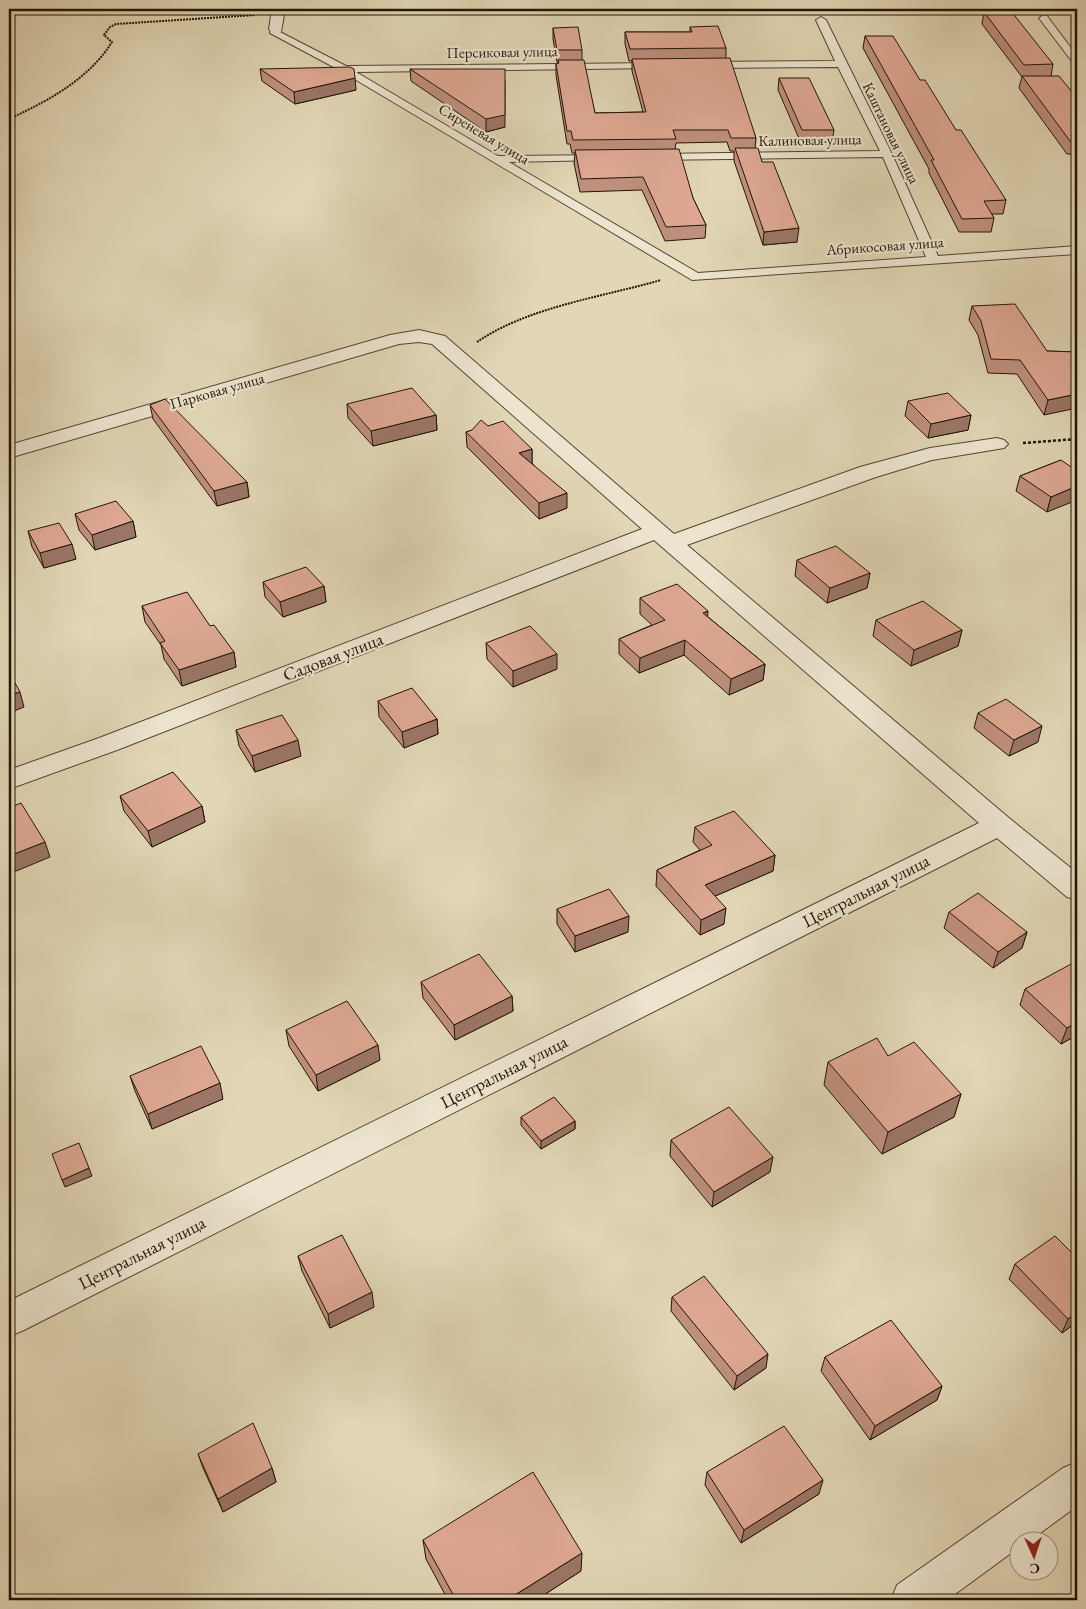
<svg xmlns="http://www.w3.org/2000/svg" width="1086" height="1609" font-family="'EB Garamond',serif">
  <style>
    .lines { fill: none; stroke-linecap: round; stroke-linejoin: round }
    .lane-casing { stroke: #524432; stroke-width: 2 }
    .street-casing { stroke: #524432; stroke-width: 2 }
    .path-far1 { stroke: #221406; stroke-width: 2; stroke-dasharray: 2 1; stroke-linecap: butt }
    .path { stroke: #221406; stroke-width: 2.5; stroke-dasharray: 3 2; stroke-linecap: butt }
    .lane { fill: #ece4cf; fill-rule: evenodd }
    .street { fill: #ece4cf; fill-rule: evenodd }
    .wall { fill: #bf907e; stroke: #221406 }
    .shaded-wall { fill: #9b7667; stroke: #221406 }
    .building { fill: #dea893; stroke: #221406 }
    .labels { text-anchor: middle; stroke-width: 4.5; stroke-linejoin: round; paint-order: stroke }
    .far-street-label { font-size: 15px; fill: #221406; stroke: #ece4cf }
    .street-label { font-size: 18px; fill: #221406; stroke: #ece4cf }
  </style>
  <rect width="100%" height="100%" fill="#e1d6b5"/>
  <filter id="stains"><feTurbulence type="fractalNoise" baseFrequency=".004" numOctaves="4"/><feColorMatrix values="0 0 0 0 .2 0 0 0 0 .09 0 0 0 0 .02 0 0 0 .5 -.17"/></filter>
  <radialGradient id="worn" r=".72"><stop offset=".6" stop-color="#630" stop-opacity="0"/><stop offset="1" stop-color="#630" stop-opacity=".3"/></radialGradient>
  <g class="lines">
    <defs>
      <g id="lane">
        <polygon points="1044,15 1047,16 1077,56 1077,65 1074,64 1039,18"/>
        <polygon points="821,17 826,20 892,154 938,256 1077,246 1077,254 692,280 341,71 270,33 273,27 279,27 280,32 346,66 660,63 662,65 657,68 356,72 498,156 604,155 605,157 600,160 509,162 698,273 926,257 883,157 655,160 650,157 655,154 880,151 838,67 707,68 702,65 707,62 835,61 816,20"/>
      </g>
      <g id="street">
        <polygon points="272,9 285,9 281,32 271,32 269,29"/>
        <polygon points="419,330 445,336 674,534 860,467 930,448 997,438 1004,440 1008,444 1004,448 932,460 876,477 687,545 1009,818 1077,873 1077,900 1067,897 997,838 22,1331 9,1336 9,1301 979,823 654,540 117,750 9,789 9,770 99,738 642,529 432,344 419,342 399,344 9,458 9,445 390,335"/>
        <polygon points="1077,1462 1077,1506 1028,1542 1018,1542 1018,1548 947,1600 891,1600 897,1585 1063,1468"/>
      </g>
    </defs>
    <!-- lane casing -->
    <use href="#lane" class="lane-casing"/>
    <!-- street casing -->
    <use href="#street" class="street-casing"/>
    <!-- path-far1 -->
    <g class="path-far1">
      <path d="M 9,119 C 48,101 89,79 112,42 L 104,35 L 110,27 L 116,24 L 255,15"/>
      <path d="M 477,342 C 528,307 602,297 661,280"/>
    </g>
    <!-- path -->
    <polyline class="path" points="1023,443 1077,439"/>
    <!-- lane -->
    <use href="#lane" class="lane"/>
    <!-- street -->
    <use href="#street" class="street"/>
  </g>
  <!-- wall -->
  <g class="wall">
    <polygon points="984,12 1053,64 1051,76 1077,98 1077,155 1077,154 1067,154 1019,88 1022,77 982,24"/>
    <polygon points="690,27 726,48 726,58 756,138 755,148 762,162 797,242 763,245 734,161 734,151 730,151 727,142 676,143 675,149 693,198 706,225 705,238 665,241 642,190 580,192 574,163 575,153 572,153 570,144 567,144 556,75 556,64 558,64 558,62 557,62 553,39 553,28 582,50 582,60 595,113 643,112 632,71 632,61 629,61 625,44 625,32 690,32"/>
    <polygon points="865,36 920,80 1006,200 1003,214 991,214 994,218 991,232 959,232 929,173 929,169 863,48"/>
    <polygon points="260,69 356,90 295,104 262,81"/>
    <polygon points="410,69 505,127 486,132 411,81"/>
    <polygon points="779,78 834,130 832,142 801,143 778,90"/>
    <polygon points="972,306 1047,351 1077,352 1044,415 1017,374 988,373 978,335 969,320"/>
    <polygon points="908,401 971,415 968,430 928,438 905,416"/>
    <polygon points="347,404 436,415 437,430 373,446 348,418"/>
    <polygon points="150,405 247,482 249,497 217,506 153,419"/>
    <polygon points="488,426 532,449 532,463 567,508 539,519 467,447 466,432"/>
    <polygon points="1061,460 1047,512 1016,491 1020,476"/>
    <polygon points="75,514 133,521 136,537 95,550 79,530"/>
    <polygon points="28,531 76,559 44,568 32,547"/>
    <polygon points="797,560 870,573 867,588 827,603 795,576"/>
    <polygon points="263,582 324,586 326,602 283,617 265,597"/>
    <polygon points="640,598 708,617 765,664 763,680 729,695 684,655 639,673 619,654 619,639 652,625 640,614"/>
    <polygon points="142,606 210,626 234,652 236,667 182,686 164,659 161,645 145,622"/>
    <polygon points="876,620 962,630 958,646 911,666 873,636"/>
    <polygon points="486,643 557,669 513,687 487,659"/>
    <polygon points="378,701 437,719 438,734 404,748 379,717"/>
    <polygon points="978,713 1038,742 1009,756 974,728"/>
    <polygon points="236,730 301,756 255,772 239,746"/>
    <polygon points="120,796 202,806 205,822 152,847 124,811"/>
    <polygon points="695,827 775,855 773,871 715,896 724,924 700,935 656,886 657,870 700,850 693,842"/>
    <polygon points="557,909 628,932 575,952 557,924"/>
    <polygon points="949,912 1027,932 1022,948 993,968 944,928"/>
    <polygon points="1077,967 1077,1035 1061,1044 1020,1005 1025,989"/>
    <polygon points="421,982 512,996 513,1011 455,1040 423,998"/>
    <polygon points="286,1030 380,1060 318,1091 289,1046"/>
    <polygon points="888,1056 961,1094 954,1117 882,1154 824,1085 828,1062"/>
    <polygon points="130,1076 223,1099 152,1129 135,1091"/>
    <polygon points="521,1117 575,1121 575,1129 541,1149 521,1125"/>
    <polygon points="671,1140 770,1172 712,1207 670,1156"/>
    <polygon points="298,1256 374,1307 330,1328 302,1271"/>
    <polygon points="1015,1264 1077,1322 1062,1333 1009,1279"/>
    <polygon points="672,1297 766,1368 734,1390 671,1311"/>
    <polygon points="825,1357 942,1386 937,1400 870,1440 821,1371"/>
    <polygon points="198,1454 272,1468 276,1482 223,1512 203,1468"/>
    <polygon points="707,1472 819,1494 741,1543 705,1485"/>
    <polygon points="423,1540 581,1571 536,1600 448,1600 426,1559"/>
  </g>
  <!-- shaded-wall -->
  <g class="shaded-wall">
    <polygon points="355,78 356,90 295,104 294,92"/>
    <polygon points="505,81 505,127 486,132 486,119"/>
    <polygon points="799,228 797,242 763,245 764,232"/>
    <polygon points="1077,394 1077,408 1044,415 1048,400"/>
    <polygon points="436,415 437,430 373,446 371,431"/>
    <polygon points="971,415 968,430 928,438 931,424"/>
    <polygon points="532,449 532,464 519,453"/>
    <polygon points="247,482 249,497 217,506 214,491"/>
    <polygon points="1077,486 1077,500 1047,512 1051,497"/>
    <polygon points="567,493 567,508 539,519 539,503"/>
    <polygon points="133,521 136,537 95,550 92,535"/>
    <polygon points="72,544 76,559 44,568 40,553"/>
    <polygon points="870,573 867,588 827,603 830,588"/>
    <polygon points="324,586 326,602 283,617 280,602"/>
    <polygon points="708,611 707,626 703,613"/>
    <polygon points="962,630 958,646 911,666 914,650"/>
    <polygon points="685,640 684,655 639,673 640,658"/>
    <polygon points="234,652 236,667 182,686 179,670"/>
    <polygon points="557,654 557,669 513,687 513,671"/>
    <polygon points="765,664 763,680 729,695 731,679"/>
    <polygon points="20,692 24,707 9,713 9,695"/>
    <polygon points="437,719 438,734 404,748 402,732"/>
    <polygon points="1042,726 1038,742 1009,756 1014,740"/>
    <polygon points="298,740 301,756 255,772 252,756"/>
    <polygon points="202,806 205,822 152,847 148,831"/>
    <polygon points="45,842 50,857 9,874 9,856"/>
    <polygon points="775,855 773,871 704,901 705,885"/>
    <polygon points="726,908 724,924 700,935 701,920"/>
    <polygon points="629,916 628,932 575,952 575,936"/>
    <polygon points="1027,932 1022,948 993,968 998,952"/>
    <polygon points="512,996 513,1011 455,1040 454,1025"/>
    <polygon points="1077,1022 1077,1035 1061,1044 1067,1028"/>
    <polygon points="378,1045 380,1060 318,1091 316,1075"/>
    <polygon points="220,1083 223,1099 152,1129 148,1114"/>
    <polygon points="961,1094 954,1117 882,1154 888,1132"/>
    <polygon points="575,1121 575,1129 541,1149 541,1141"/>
    <polygon points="773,1157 770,1172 712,1207 714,1192"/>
    <polygon points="89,1168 92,1176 65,1187 62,1180"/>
    <polygon points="9,1184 13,1195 9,1197"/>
    <polygon points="372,1292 374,1307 330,1328 328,1314"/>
    <polygon points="1077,1312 1077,1322 1062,1333 1068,1319"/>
    <polygon points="768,1354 766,1368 734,1390 737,1376"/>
    <polygon points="942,1386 937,1400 870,1440 875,1426"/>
    <polygon points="272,1468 276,1482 223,1512 218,1499"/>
    <polygon points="823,1480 819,1494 741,1543 744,1530"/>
    <polygon points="582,1553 581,1571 536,1600 507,1600"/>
  </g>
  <!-- building -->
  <g class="building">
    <polygon points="1011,11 1053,64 1024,65 984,12"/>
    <polygon points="718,26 726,48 630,49 625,32 692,32 690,27"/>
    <polygon points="578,27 582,50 557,50 553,28"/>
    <polygon points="865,36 893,36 920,80 925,80 956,130 961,130 1006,200 984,201 994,218 962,219 931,160 934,160"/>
    <polygon points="730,58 756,138 731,138 728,130 673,130 676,139 573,140 571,131 567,131 556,64 559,63 558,60 584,60 595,113 646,112 632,59"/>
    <polygon points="350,67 354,69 355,78 294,92 260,69"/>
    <polygon points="410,69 505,69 505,115 486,119"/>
    <polygon points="1022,76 1059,76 1077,98 1077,141 1070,141"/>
    <polygon points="779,78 809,78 834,130 802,130"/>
    <polygon points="735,148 758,148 762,162 773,162 799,228 764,232"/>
    <polygon points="679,149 693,198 706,225 666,227 643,177 581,179 575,150"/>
    <polygon points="1015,304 1047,351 1077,352 1077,394 1048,400 1020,360 991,359 981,321 972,306"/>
    <polygon points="412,388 436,415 371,431 347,404"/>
    <polygon points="948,393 971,415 931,424 908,401"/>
    <polygon points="165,399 247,482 214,491 150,405"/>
    <polygon points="481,420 488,426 503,421 532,449 519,453 567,493 539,503 466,432 472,430"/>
    <polygon points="1061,460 1077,471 1077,486 1051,497 1020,476"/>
    <polygon points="116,501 133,521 92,535 75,514"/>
    <polygon points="59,523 72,544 40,553 28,531"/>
    <polygon points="836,546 870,573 830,588 797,560"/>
    <polygon points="306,567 324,586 280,602 263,582"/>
    <polygon points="677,584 708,611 703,613 765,664 731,679 685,640 640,658 619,639 665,620 640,598"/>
    <polygon points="187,592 210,626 214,625 234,652 179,670 160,643 165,641 142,606"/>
    <polygon points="923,601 962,630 914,650 876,620"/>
    <polygon points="530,626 557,654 513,671 486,643"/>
    <polygon points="9,672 20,692 9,695"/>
    <polygon points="412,688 437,719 402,732 378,701"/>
    <polygon points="1006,699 1042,726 1014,740 978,713"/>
    <polygon points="282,715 298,740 252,756 236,730"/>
    <polygon points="173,772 202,806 148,831 120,796"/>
    <polygon points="21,803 45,842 9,856 9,808"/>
    <polygon points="734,811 775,855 705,885 726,908 701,920 657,870 712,845 695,827"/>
    <polygon points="609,889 629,916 575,936 557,909"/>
    <polygon points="978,893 1027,932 998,952 949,912"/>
    <polygon points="479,954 512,996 454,1025 421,982"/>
    <polygon points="1073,963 1077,967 1077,1022 1067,1028 1025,989"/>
    <polygon points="347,1001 378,1045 316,1075 286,1030"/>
    <polygon points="877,1038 888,1056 914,1042 961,1094 888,1132 828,1062"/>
    <polygon points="201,1046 220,1083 148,1114 130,1076"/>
    <polygon points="554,1097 575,1121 541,1141 521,1117"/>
    <polygon points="729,1107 773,1157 714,1192 671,1140"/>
    <polygon points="79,1143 89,1168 62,1180 52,1154"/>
    <polygon points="342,1235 372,1292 328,1314 298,1256"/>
    <polygon points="1055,1236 1077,1258 1077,1312 1068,1319 1015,1264"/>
    <polygon points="704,1276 768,1354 737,1376 672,1297"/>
    <polygon points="891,1320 942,1386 875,1426 825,1357"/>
    <polygon points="253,1423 272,1468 218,1499 198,1454"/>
    <polygon points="784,1426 823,1480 744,1530 707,1472"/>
    <polygon points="533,1472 582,1553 507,1600 456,1600 423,1540"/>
  </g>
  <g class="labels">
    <!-- far-street labels -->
    <g class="far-street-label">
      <text transform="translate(502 52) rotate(-1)" y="5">Персиковая улица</text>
      <text transform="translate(891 133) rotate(64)" y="5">Каштановая улица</text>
      <text transform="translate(484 134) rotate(31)" y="5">Сиреневая улица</text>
      <text transform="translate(810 140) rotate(-1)" y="5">Калиновая улица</text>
      <text transform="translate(885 246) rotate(-4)" y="5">Абрикосовая улица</text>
      <text transform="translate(217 391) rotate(-16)" y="5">Парковая улица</text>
    </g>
    <!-- street labels -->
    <g class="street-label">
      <text transform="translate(333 657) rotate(-21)" y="6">Садовая улица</text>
      <text transform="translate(866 891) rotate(-27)" y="6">Центральная улица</text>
      <text transform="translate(504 1072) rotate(-27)" y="6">Центральная улица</text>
      <text transform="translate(142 1253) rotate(-27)" y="6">Центральная улица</text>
    </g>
  </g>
  <!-- margin -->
  <rect width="1086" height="1609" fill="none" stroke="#e1d6b5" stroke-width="30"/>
  <rect x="10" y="10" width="1066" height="1589" fill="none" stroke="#221406" stroke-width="2.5"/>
  <rect x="15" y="15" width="1056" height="1579" fill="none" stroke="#221406"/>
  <!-- north arrow -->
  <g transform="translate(1034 1556) rotate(177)"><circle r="24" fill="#ece4cf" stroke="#9b917f"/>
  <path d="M0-4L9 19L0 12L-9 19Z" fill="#8f2418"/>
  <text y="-8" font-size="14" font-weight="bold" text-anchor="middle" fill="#221406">С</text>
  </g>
  <rect width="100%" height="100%" filter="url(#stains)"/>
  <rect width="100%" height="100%" fill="url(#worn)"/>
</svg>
